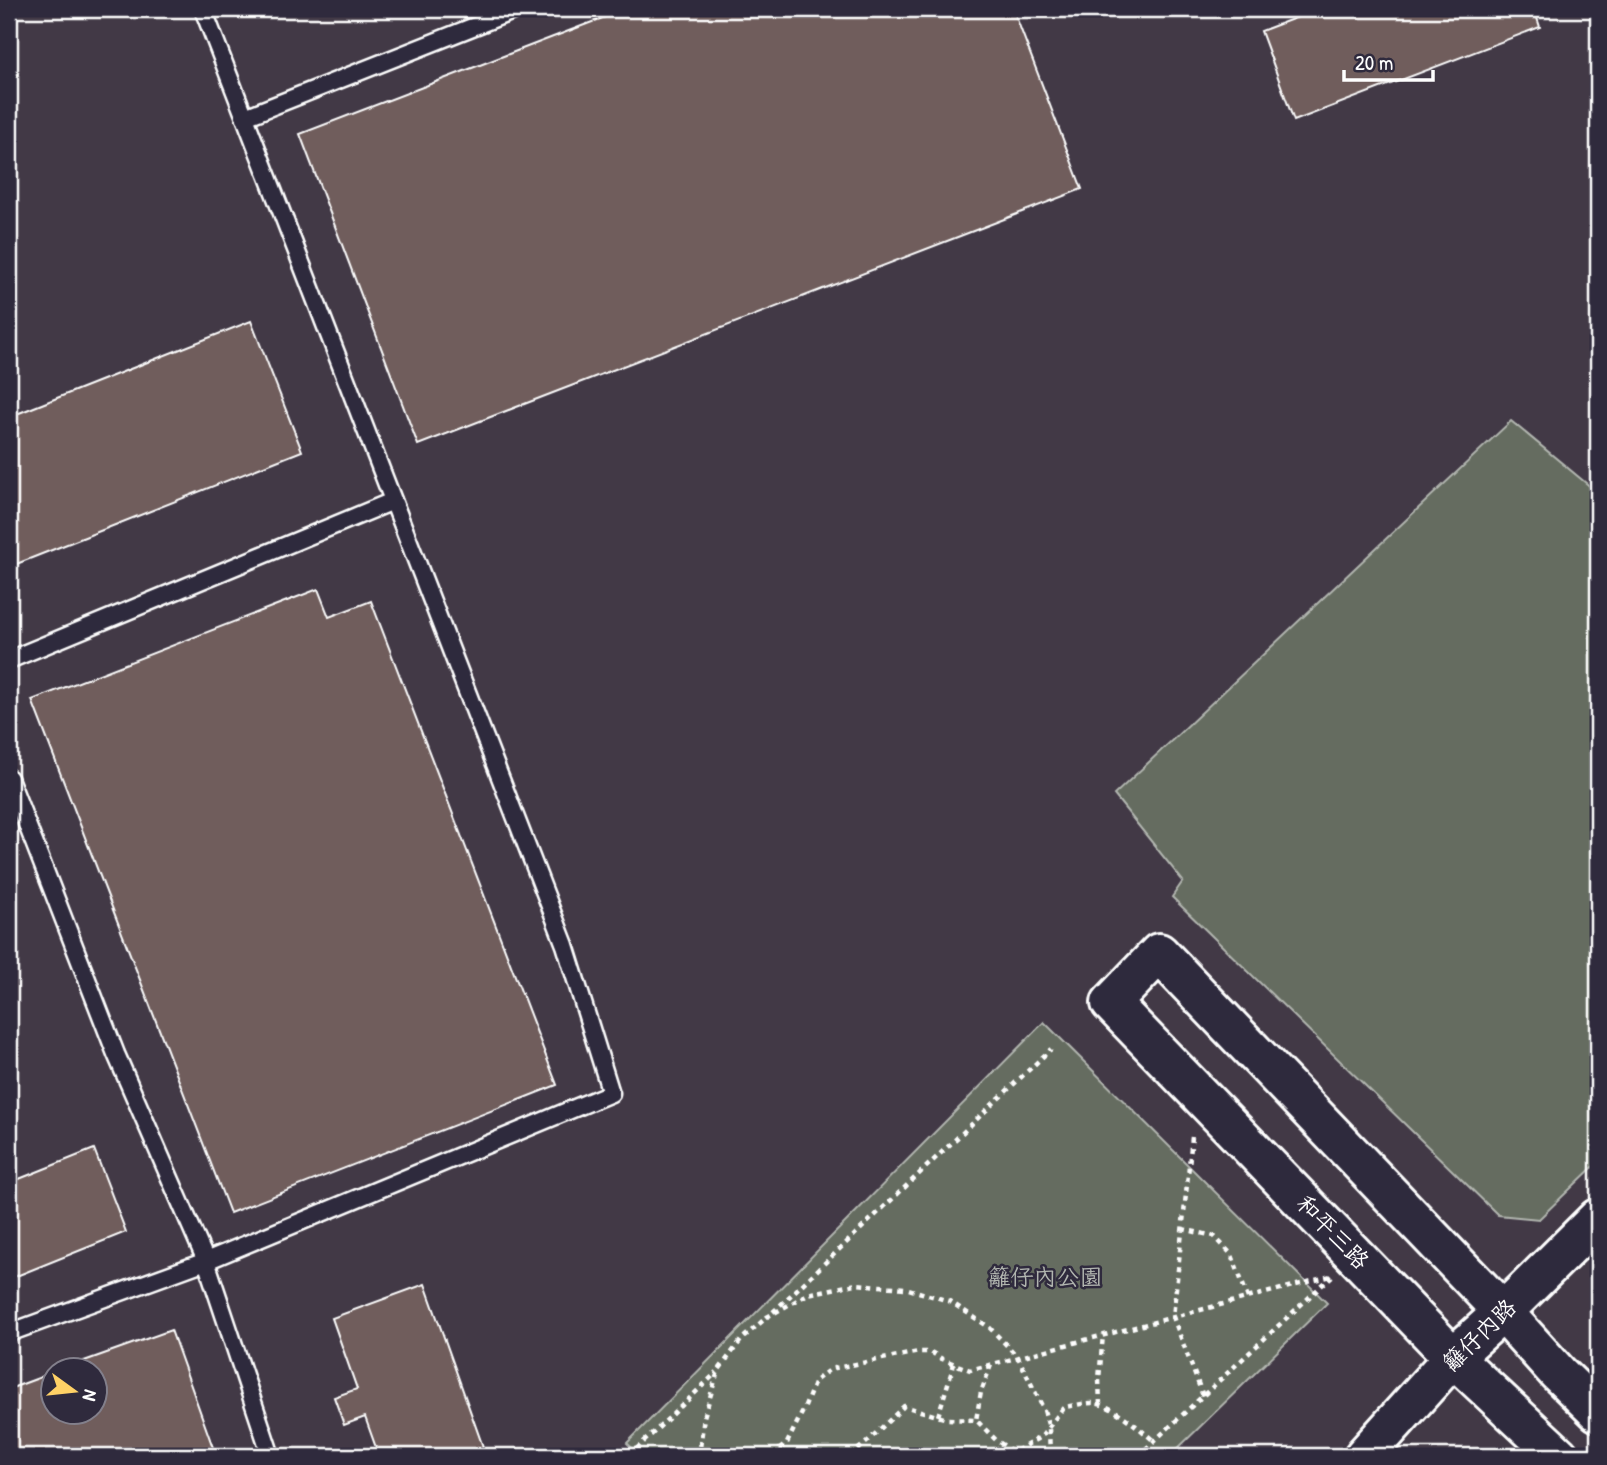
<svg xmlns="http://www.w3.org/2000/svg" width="1607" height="1465" font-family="'Patrick Hand','LXGW WenKai TC',sans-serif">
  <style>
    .green { fill: #656c60; stroke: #b2b6b0; stroke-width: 2 }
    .building { fill: #6f5d5c; stroke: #fff; stroke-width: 2 }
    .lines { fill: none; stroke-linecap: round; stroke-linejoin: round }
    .lane-casing { stroke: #fff; stroke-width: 21 }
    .secondary-casing { stroke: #fff; stroke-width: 44 }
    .path { stroke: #fff; stroke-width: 4.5; stroke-dasharray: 5 5; stroke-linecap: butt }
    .lane { stroke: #2f2a3d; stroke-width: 16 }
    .secondary { stroke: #2f2a3d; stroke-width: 38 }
    .labels { text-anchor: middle; stroke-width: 5; stroke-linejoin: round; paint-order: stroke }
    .street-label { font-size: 23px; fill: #fff; stroke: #2f2a3d }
    .park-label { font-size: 23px; fill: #b2b6b0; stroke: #2f2a3d }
  </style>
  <rect width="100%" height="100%" fill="#423946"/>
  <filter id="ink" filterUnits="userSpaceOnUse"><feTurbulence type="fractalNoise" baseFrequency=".0143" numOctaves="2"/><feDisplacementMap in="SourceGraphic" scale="14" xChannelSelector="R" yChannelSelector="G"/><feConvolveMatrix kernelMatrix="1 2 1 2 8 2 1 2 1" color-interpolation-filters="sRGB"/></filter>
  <g filter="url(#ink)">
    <!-- green -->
    <g class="green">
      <polygon points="1511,421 1598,493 1598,1162 1539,1219 1498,1215 1172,897 1183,881 1114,795"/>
      <polygon points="1044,1022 1327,1303 1170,1456 640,1456 627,1443"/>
    </g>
    <!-- building -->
    <g class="building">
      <polygon points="626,9 1013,9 1082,189 418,445 300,134"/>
      <polygon points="1319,9 1534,9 1540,27 1294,121 1261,31"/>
      <polygon points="251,321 302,451 9,567 9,417"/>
      <polygon points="318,589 329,617 371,601 557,1085 230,1213 32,700"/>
      <polygon points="94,1149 126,1232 9,1279 9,1183"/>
      <polygon points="425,1284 483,1447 457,1456 379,1456 365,1417 344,1425 334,1397 357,1389 332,1318"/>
      <polygon points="171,1330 216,1456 9,1456 9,1389 52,1373 52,1412 94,1412 94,1370 59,1370"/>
    </g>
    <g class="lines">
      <defs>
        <g id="lane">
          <polyline points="245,117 518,9"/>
          <polyline points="9,660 393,501"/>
          <polyline points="9,778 116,1054 206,1261 271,1456"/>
          <polyline points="9,1333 206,1261 611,1093 565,945 203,9"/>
        </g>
        <g id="secondary">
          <polyline points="1364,1456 1453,1357 1503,1312 1598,1218"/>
          <polyline points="1559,1456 1453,1357 1111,1003 1159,953 1503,1312 1558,1373 1598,1412"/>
        </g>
      </defs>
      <!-- lane casing -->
      <use href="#lane" class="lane-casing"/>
      <!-- secondary casing -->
      <use href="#secondary" class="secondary-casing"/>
      <!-- path -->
      <g class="path">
        <polyline points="1192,1137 1173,1317 1203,1396"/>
        <polyline points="1182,1229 1214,1236 1232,1255 1248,1298"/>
        <polyline points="773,1312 1051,1049"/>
        <polyline points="991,1365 981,1392 976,1420 997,1441 1015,1453"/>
        <polyline points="1100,1405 1099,1379 1103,1335"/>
        <polyline points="938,1416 954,1364"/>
        <polyline points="629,1456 717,1372"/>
        <polyline points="699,1456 704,1417 718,1371 742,1339 767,1317 808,1294 856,1284 905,1288 949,1301 989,1327 1018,1357 1044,1410 1049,1428 1050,1456"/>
        <polyline points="761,1456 775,1453 787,1443 804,1409 815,1381 830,1369 919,1352 931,1352 942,1359 970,1370 1331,1276"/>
        <polyline points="850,1456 867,1442 904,1406 947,1419 976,1420"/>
        <path d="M 1008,1456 L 1042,1436 L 1064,1407 C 1073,1406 1083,1403 1092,1403 C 1111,1403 1140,1429 1154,1441"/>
        <polyline points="1138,1456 1332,1276"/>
      </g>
      <!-- lane -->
      <use href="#lane" class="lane"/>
      <!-- secondary -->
      <use href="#secondary" class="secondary"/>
    </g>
  </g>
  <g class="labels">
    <!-- street labels -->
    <g class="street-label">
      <text transform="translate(1333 1232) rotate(46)" y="8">和平三路</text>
      <text transform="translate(1479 1335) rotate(-44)" y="8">籬仔內路</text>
    </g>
    <!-- park labels -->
    <g class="park-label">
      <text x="1045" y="1285">籬仔內公園</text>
    </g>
  </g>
  <!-- margin -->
  <rect width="1607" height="1465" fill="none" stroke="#2f2a3d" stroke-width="35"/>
  <rect x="18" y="18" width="1572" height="1430" fill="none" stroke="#fff" stroke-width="2.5" filter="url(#ink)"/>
  <!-- north arrow -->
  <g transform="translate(74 1391) rotate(105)"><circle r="33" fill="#2f2a3d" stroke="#827f8b" stroke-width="2"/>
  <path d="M0-5L12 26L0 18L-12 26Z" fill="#ffd166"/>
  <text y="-10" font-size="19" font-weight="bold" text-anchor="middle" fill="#ffffff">N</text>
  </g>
  <!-- scale -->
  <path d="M1344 70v10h89v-10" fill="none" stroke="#ffffff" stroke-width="3.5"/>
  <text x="1355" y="70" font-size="21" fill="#ffffff" stroke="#2f2a3d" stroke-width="5" paint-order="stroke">20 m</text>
</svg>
